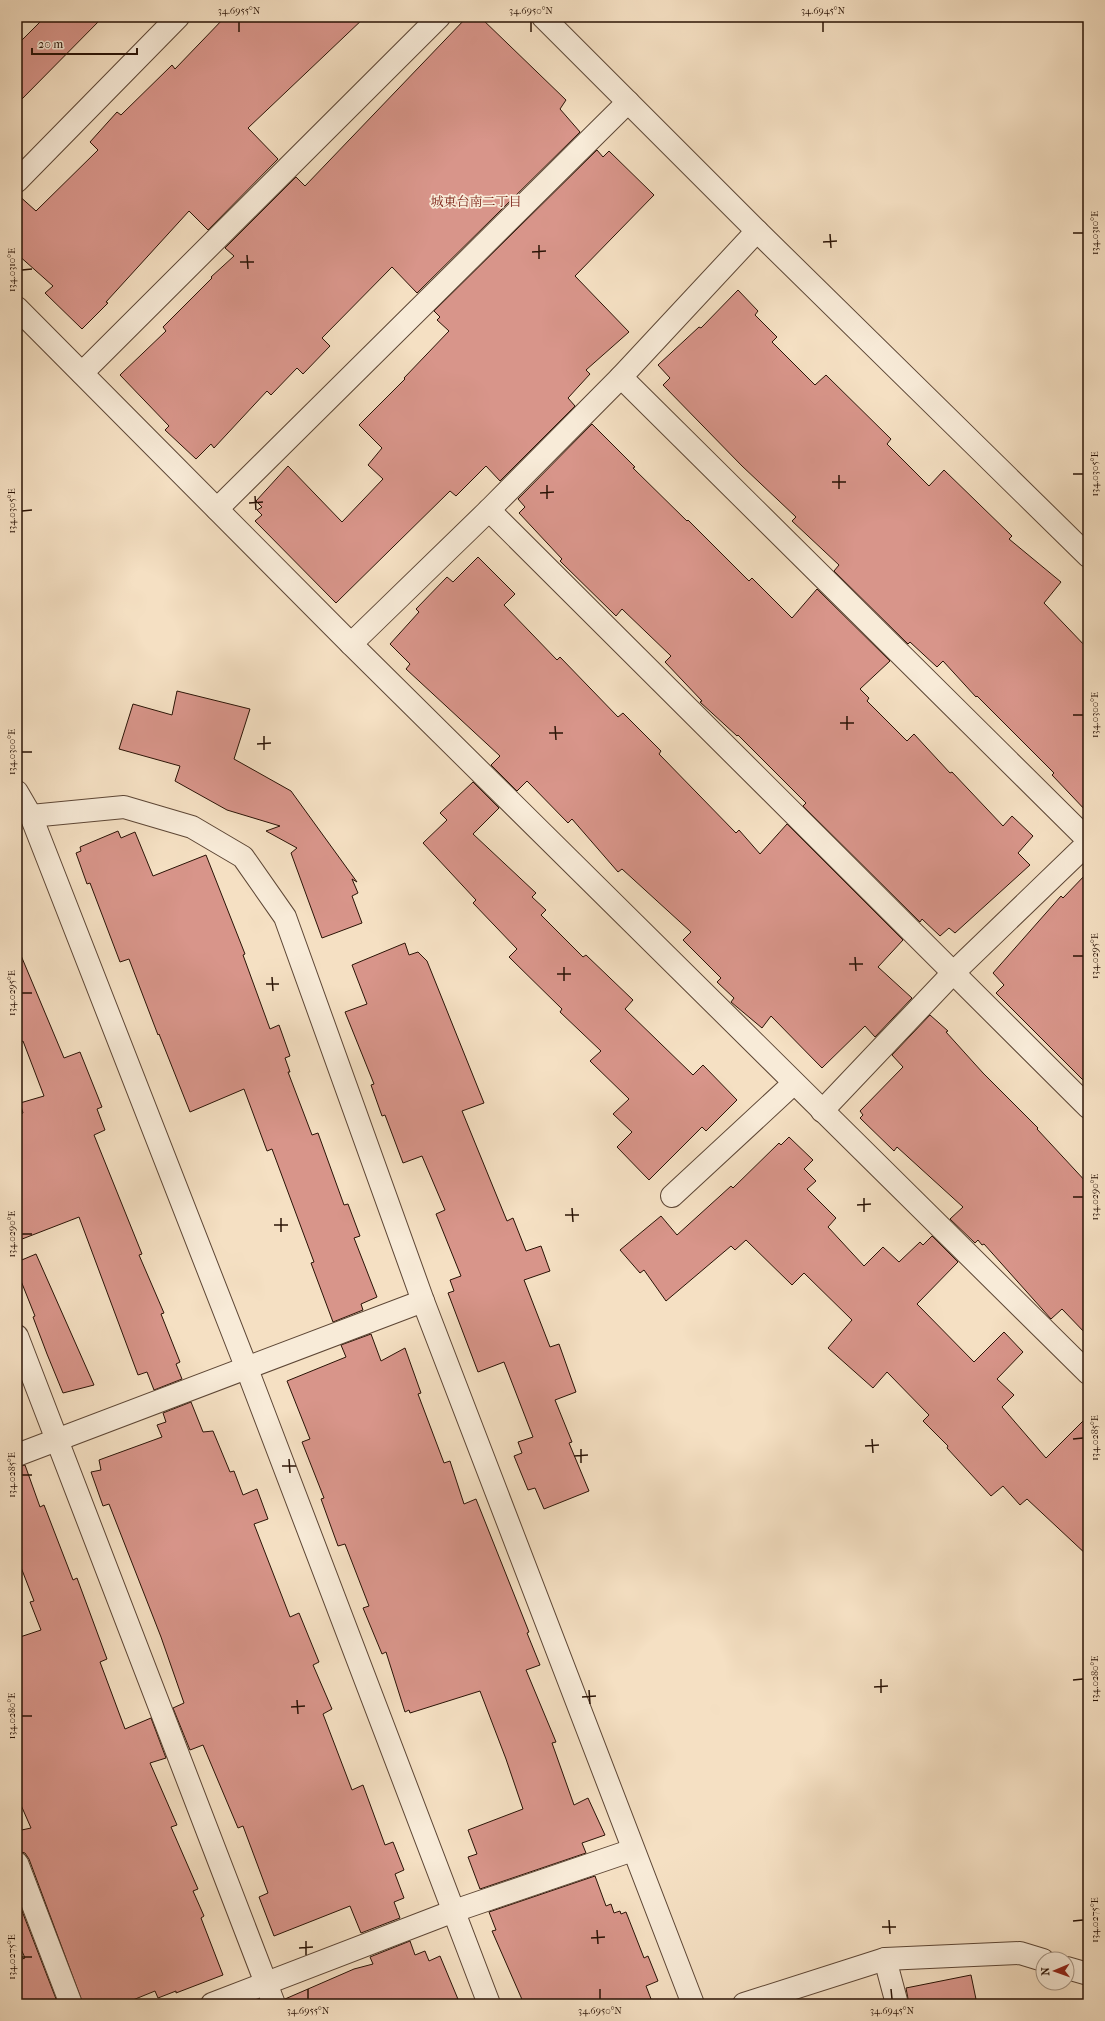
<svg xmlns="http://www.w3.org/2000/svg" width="1105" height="2021" font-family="'IM FELL French Canon','Noto Serif JP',serif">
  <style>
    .building { fill: #d8958a; stroke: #2a1306 }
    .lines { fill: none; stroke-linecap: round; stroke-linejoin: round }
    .street-casing { stroke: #5d4635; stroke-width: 24 }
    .street { stroke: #f8ebd8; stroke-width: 22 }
    .ticks { fill: none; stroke: #2a1306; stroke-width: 1.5 }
    .labels { text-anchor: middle; stroke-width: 3.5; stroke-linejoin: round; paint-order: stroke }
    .neighbourhood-label { font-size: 13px; fill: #7a1f14; stroke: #f8ebd8 }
    .neatline { fill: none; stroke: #2a1306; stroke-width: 1.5 }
    .ticks-label { font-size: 10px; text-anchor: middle; fill: #2a1306 }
  </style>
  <rect width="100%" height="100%" fill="#f5e0c3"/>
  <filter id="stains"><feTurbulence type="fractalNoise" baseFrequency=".005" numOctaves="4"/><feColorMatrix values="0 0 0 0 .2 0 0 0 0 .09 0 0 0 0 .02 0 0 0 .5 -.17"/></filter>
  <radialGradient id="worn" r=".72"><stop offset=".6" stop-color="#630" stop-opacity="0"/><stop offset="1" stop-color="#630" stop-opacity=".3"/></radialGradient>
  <!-- building -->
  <g class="building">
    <polygon points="45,17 103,17 17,104 17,45"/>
    <polygon points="225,17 365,17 248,128 278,159 208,230 189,211 106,302 108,303 82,329 45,293 53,286 17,254 17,194 36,211 98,150 90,142 117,112 121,115 172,65 175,69"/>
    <polygon points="467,17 480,17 566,100 560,109 580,132 417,293 392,267 322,338 330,346 303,374 297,368 271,395 267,391 214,448 211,444 196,459 165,430 169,426 120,375 166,331 163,327 212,278 211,277 234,256 225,248 296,177 305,186"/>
    <polygon points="597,150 603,157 609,151 654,195 575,276 629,332 586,370 590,374 568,398 575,406 500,481 486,466 456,496 450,491 336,603 255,521 262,515 257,510 262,507 256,501 288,466 342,522 383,479 368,465 382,448 359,425 405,379 404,378 449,331 437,320 440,317 434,311"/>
    <polygon points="738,290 758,311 755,315 777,337 772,342 815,385 826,375 891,439 887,444 929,486 944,470 1012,536 1009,539 1061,582 1044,603 1088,649 1088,813 1052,775 1054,773 977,696 976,697 943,661 937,667 910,642 908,644 834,571 839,565 792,521 796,517 742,466 663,385 670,378 658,365 699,327 701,328"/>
    <polygon points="592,424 635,467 633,468 687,521 688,520 749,581 752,578 792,618 817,589 890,661 860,689 869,698 867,701 907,741 914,734 950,773 952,772 1003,826 1012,816 1033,836 1018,853 1030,865 955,933 949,928 940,936 922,919 920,922 803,806 806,803 738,735 737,736 700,702 702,701 665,662 671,656 622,609 616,616 560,561 562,559 519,513 525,507 518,499"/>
    <polygon points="478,557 515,594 504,605 557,660 560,657 618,717 623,713 661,751 659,754 736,833 739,830 760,854 787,824 903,940 878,967 912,998 875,1037 865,1026 822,1068 771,1016 762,1028 731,1002 734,998 717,982 721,978 683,940 691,932 622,869 618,872 572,819 568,823 527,781 517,791 491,765 500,756 406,669 410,664 390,644 419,612 416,609 447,577 453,582"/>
    <polygon points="177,691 250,709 234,759 291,791 357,882 352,879 358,893 352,896 362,923 322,938 291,853 297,848 266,831 280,826 227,810 175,781 180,766 119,749 133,704 172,715"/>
    <polygon points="473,782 499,808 473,834 536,893 532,897 546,910 541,915 583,957 586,955 633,1000 625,1009 693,1075 703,1065 737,1100 706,1131 702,1127 649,1180 617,1147 632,1132 613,1114 629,1099 590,1061 601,1051 560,1012 562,1009 509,957 517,949 473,903 476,900 423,843 447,820 440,813"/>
    <polygon points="118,831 121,838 135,832 153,876 206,855 245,954 243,955 270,1029 279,1025 290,1056 285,1058 290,1072 288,1072 312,1135 318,1133 344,1205 348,1204 360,1236 354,1238 377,1297 361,1304 363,1310 333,1322 311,1263 314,1262 272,1149 267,1151 244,1089 190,1112 159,1034 158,1035 129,959 120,962 90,883 87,884 76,853 81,851 80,847"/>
    <polygon points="1088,872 1088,1085 996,993 1004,985 993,973 1061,896 1063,898"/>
    <polygon points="405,943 409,955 418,952 427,961 484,1103 462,1111 507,1221 513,1218 526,1251 541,1246 550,1271 524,1280 550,1347 559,1344 576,1392 555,1400 572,1442 569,1443 589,1491 544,1509 535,1488 528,1490 514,1456 522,1453 518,1442 533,1437 504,1362 478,1372 448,1293 454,1291 450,1280 461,1276 436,1214 445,1210 422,1156 403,1163 385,1115 382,1116 371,1085 374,1084 345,1012 367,1004 352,965"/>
    <polygon points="17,946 64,1058 80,1052 102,1107 97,1109 105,1130 94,1135 142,1254 139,1255 164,1313 161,1314 180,1362 176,1364 182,1379 154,1390 147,1372 138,1375 79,1217 17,1241 17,1116 23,1113 20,1103 44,1096 23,1041 17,1044"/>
    <polygon points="930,1015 948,1031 946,1032 983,1073 1038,1128 1037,1129 1088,1184 1088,1336 1062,1309 1051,1319 984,1244 982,1245 978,1240 975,1243 950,1219 963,1207 897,1147 894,1151 860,1118 863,1115 860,1111 903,1067 892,1055"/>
    <polygon points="789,1137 813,1160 804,1169 816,1181 807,1189 836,1218 828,1227 864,1266 883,1247 899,1262 920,1242 923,1245 932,1236 958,1262 917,1304 974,1362 1004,1332 1023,1352 997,1379 1014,1395 1002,1407 1046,1458 1088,1416 1088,1556 1027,1499 1020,1505 1003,1486 991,1496 947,1448 948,1446 923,1421 929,1415 887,1372 873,1388 828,1348 852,1320 804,1273 792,1285 746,1240 735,1250 731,1246 666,1301 644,1270 640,1273 620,1250 661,1216 677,1235 731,1186 733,1188 779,1143 781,1145"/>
    <polygon points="36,1254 94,1385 63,1393 47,1354 33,1317 35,1316 17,1271 17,1262"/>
    <polygon points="371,1334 381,1361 405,1348 421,1393 418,1394 444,1463 450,1461 464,1504 476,1499 529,1632 527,1633 540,1665 526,1670 556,1742 552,1743 574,1805 588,1798 605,1835 582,1843 586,1853 480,1889 468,1857 477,1854 468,1830 523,1809 506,1759 480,1691 410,1713 409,1710 405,1712 386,1652 382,1654 363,1608 369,1606 345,1544 338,1546 321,1499 324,1498 302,1442 310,1439 287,1381 346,1357 341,1345"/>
    <polygon points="191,1402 203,1432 213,1431 230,1472 234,1471 243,1495 257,1489 268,1519 254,1524 290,1617 299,1613 319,1662 313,1665 332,1709 323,1714 352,1790 363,1785 385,1845 393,1842 404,1870 395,1874 404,1898 394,1902 400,1918 361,1933 350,1906 274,1936 259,1897 268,1893 243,1826 238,1828 203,1745 190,1750 173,1708 184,1703 161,1637 109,1504 103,1506 91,1472 101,1470 99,1460 162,1437 157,1425 166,1422 163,1413"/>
    <polygon points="25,1465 40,1507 44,1505 73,1580 77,1578 107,1659 100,1662 125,1729 151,1718 166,1758 150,1763 177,1825 171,1827 198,1889 193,1891 204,1916 201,1918 223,1975 176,1993 176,1991 158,1998 155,1991 123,2004 83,2004 29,1859 25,1853 17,1851 17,1831 31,1828 17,1796 17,1638 41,1630 30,1602 34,1601 17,1557 17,1467"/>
    <polygon points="595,1876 606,1906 611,1904 614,1913 620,1911 621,1914 626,1912 644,1958 648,1956 658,1981 646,1986 653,2004 524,2004 492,1931 496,1930 489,1912"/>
    <polygon points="17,1898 58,2004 17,2004 17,1961 25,1958 17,1940"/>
    <polygon points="410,1941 415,1955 425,1951 429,1961 440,1956 460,2004 286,2004 285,1999 354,1969 373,1964 370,1957"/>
    <polygon points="971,1975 977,2004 909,2004 906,1988"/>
  </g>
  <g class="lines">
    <defs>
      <g id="street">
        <polyline points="543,17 757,231 1088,556"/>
        <polyline points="17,181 178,17"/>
        <polyline points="17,308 351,644 1088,1373"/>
        <polyline points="82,373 439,17"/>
        <polyline points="621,377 1088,840"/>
        <polyline points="217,509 628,102"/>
        <polyline points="489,510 1088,1107"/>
        <polyline points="351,644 489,510 621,377 757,231"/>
        <polyline points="17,792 31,816 247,1369 489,2004"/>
        <polyline points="31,816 124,807 192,827 243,857 285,917 423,1301 693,2004"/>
        <polyline points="822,1111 953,973 1088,843"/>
        <polyline points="672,1196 794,1083"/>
        <polyline points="17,1336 274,2004"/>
        <polyline points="17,1455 423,1301"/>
        <polyline points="17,1863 71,2004"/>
        <polyline points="885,1959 897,2004"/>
        <polyline points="1067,1968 1088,1974"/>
        <polyline points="212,2004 454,1911 633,1850"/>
        <polyline points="744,2004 885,1959 1020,1953 1043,1960"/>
      </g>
    </defs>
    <!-- street casing -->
    <use href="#street" class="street-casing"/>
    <!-- street -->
    <use href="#street" class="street"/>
  </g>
  <!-- ticks -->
  <path class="ticks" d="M 239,22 L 239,32M 531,22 L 531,32M 823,22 L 823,32M 1073,233 L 1083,233M 830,234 L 831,248M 823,242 L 837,241M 539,245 L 539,259M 532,252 L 546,251M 247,255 L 248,269M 240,262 L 254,262M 22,270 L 32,269M 1073,474 L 1083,474M 839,475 L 839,489M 832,482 L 846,482M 547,485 L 547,499M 540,493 L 554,492M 255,496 L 256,510M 249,503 L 263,502M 22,511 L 32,510M 1073,715 L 1083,715M 847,716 L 847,730M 840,723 L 854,723M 555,726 L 556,740M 549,733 L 563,733M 264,736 L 264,750M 257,744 L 271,743M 22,752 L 32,752M 1073,956 L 1083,956M 855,957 L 856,971M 849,964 L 863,964M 564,967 L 564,981M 557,974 L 571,974M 272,977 L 273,991M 266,984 L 279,984M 22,993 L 32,993M 1073,1197 L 1083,1197M 864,1198 L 864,1212M 857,1205 L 871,1204M 572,1208 L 573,1222M 565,1215 L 579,1215M 281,1218 L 281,1232M 274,1225 L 288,1225M 22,1234 L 32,1234M 872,1439 L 873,1453M 1073,1439 L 1083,1438M 865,1446 L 879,1445M 581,1449 L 581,1463M 574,1456 L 588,1455M 289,1459 L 290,1473M 282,1466 L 296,1466M 22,1475 L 32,1475M 881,1679 L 881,1693M 1073,1680 L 1083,1679M 874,1687 L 888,1686M 589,1690 L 590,1704M 582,1697 L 596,1696M 297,1700 L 298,1714M 291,1707 L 305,1706M 22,1716 L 32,1716M 889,1920 L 890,1934M 1073,1921 L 1083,1920M 882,1927 L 896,1927M 597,1930 L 598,1944M 591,1938 L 605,1937M 306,1941 L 306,1955M 299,1948 L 313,1947M 22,1957 L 32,1957M 308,1989 L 308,1999M 600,1989 L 600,1999M 891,1989 L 892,1999"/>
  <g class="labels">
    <!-- neighbourhood labels -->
    <g class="neighbourhood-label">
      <text x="476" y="206">城東台南二丁目</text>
    </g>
  </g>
  <!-- margin -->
  <rect width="1105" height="2021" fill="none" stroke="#f5e0c3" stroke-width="44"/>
  <!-- north arrow -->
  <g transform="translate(1055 1971) rotate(268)"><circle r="19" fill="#f8ebd8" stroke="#a69584"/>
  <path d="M0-3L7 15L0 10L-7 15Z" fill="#8f2418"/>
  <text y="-6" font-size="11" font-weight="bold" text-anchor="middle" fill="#2a1306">N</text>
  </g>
  <!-- scale -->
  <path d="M32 48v6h105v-6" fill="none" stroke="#2a1306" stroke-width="2"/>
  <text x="38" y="48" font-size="12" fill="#2a1306" stroke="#f8ebd8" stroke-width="3" paint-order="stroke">20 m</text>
  <rect x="22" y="22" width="1061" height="1977" class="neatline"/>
  <g class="ticks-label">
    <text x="239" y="14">34.6955°N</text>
    <text x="531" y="14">34.6950°N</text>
    <text x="823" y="14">34.6945°N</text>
    <text transform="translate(1094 233) rotate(-90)" y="4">134.0310°E</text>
    <text transform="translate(11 270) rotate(-90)" y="4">134.0310°E</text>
    <text transform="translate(1094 474) rotate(-90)" y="4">134.0305°E</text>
    <text transform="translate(11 511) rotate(-90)" y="4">134.0305°E</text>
    <text transform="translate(1094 715) rotate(-90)" y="4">134.0300°E</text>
    <text transform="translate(11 752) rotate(-90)" y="4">134.0300°E</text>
    <text transform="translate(1094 956) rotate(-90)" y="4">134.0295°E</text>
    <text transform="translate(11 993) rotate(-90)" y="4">134.0295°E</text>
    <text transform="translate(1094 1197) rotate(-90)" y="4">134.0290°E</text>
    <text transform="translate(11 1234) rotate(-90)" y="4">134.0290°E</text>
    <text transform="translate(1094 1438) rotate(-90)" y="4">134.0285°E</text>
    <text transform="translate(11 1475) rotate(-90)" y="4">134.0285°E</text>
    <text transform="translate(1094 1679) rotate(-90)" y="4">134.0280°E</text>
    <text transform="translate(11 1716) rotate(-90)" y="4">134.0280°E</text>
    <text transform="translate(1094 1920) rotate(-90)" y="4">134.0275°E</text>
    <text transform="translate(11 1957) rotate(-90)" y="4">134.0275°E</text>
    <text x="308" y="2014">34.6955°N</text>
    <text x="600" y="2014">34.6950°N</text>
    <text x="892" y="2014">34.6945°N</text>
  </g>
  <rect width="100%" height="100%" filter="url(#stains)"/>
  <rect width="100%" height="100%" fill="url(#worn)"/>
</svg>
